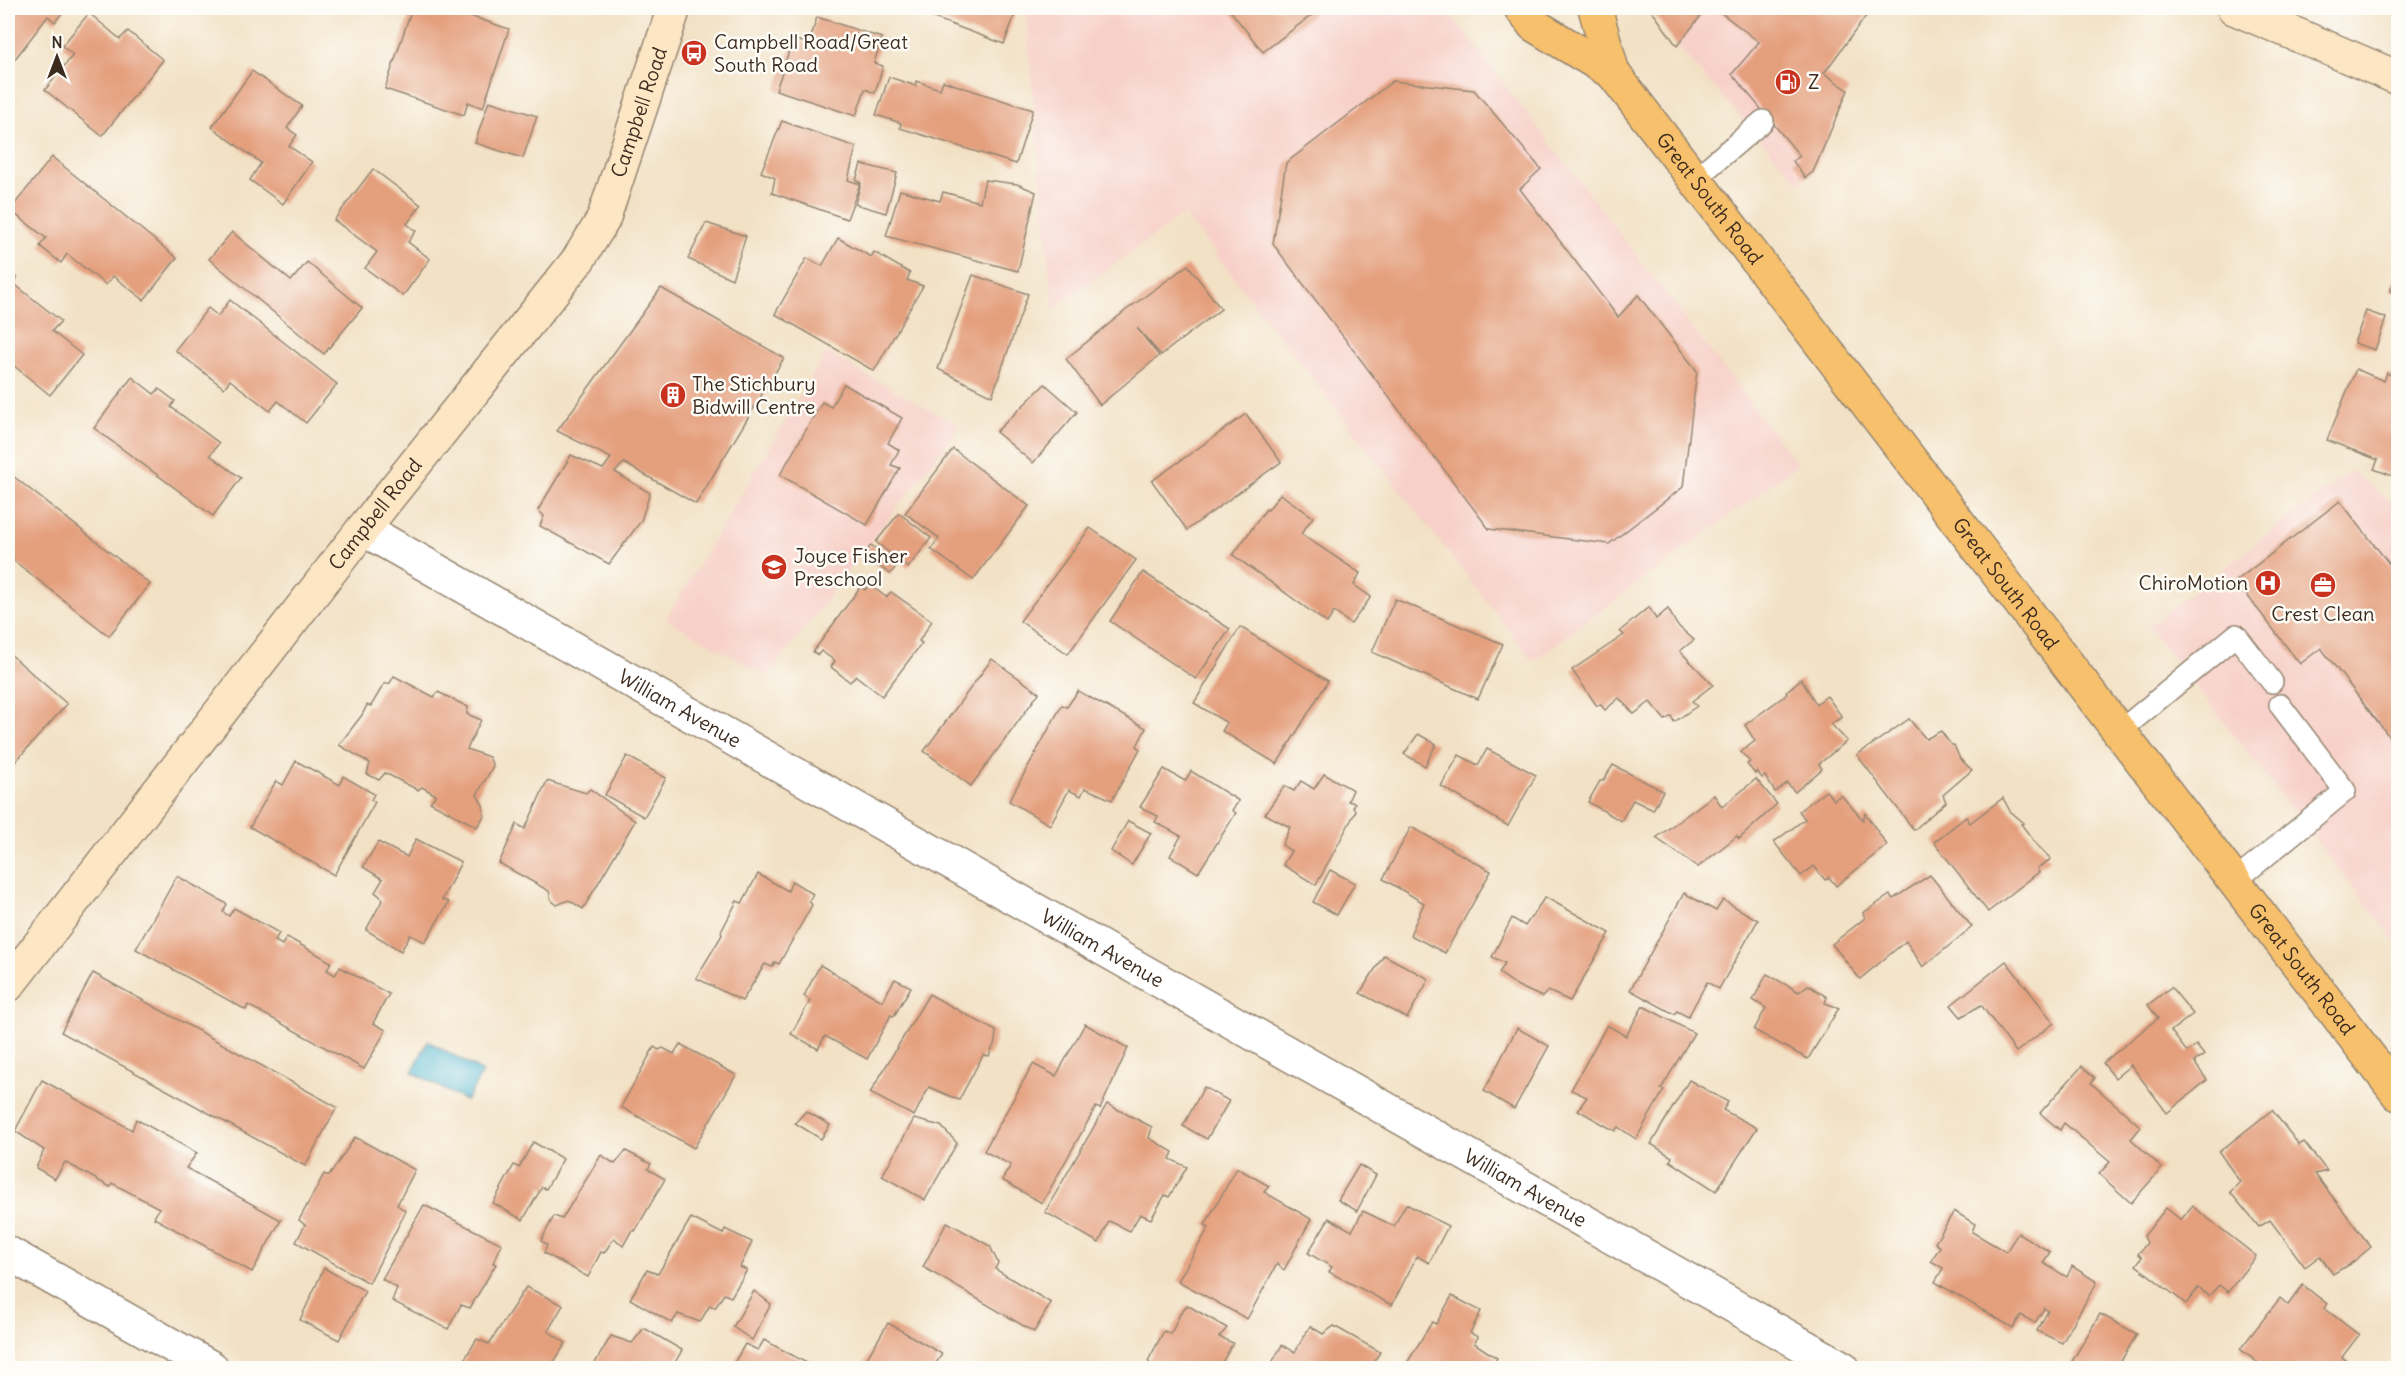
<svg xmlns="http://www.w3.org/2000/svg" width="2406" height="1376" font-family="Delius,sans-serif">
  <style>
    .built { fill: #f7d1c9 }
    .water { fill: #51b6d0; stroke: #467077; stroke-width: 1.5 }
    .building { fill: #e49f7d }
    .lines { fill: none; stroke-linecap: round; stroke-linejoin: round }
    .service-casing { stroke: #968672; stroke-width: 24 }
    .minor-casing { stroke: #968672; stroke-width: 36 }
    .secondary-casing { stroke: #968672; stroke-width: 36 }
    .primary-casing { stroke: #968672; stroke-width: 36 }
    .service { stroke: #fff; stroke-width: 21 }
    .minor { stroke: #fff; stroke-width: 33 }
    .secondary { stroke: #fce6c4; stroke-width: 33 }
    .primary { stroke: #f7c06c; stroke-width: 33 }
    .labels { text-anchor: middle; stroke-width: 5; stroke-linejoin: round; paint-order: stroke }
    .poi-label { font-size: 20px; fill: #3b2a1e; stroke: #fdfcf7; text-anchor: start }
    .street-label { font-size: 20px; fill: #3b2a1e; stroke: #fdfcf7 }
  </style>
  <rect width="100%" height="100%" fill="#fdfcf7"/>
  <filter id="ink" filterUnits="userSpaceOnUse"><feTurbulence type="fractalNoise" baseFrequency=".0167" numOctaves="2"/><feDisplacementMap in="SourceGraphic" scale="12" xChannelSelector="R" yChannelSelector="G"/><feConvolveMatrix kernelMatrix="1 2 1 2 8 2 1 2 1" color-interpolation-filters="sRGB"/></filter>
  <filter id="wash" filterUnits="userSpaceOnUse"><feTurbulence type="fractalNoise" baseFrequency=".008" numOctaves="4" result="noise"/><feDisplacementMap in="SourceGraphic" scale="24" xChannelSelector="R" yChannelSelector="G"/><feGaussianBlur stdDeviation="1.35" result="paint"/><feColorMatrix in="noise" values="0 0 0 0 0 0 0 0 0 0 0 0 0 0 0 0 0 1.4 0 .05"/><feComposite in="paint" operator="in"/></filter>
  <g filter="url(#wash)">
    <rect width="100%" height="100%" fill="#f2e1c5"/>
    <!-- built -->
    <g class="built">
      <polygon points="1025,8 1446,8 1798,465 1533,661 1184,214 1053,309"/>
      <polygon points="1650,8 1872,8 1824,72 1848,90 1813,172 1799,183 1677,46"/>
      <polygon points="826,353 960,426 767,676 666,619"/>
      <polygon points="2351,471 2398,507 2398,945 2148,626"/>
    </g>
    <!-- water -->
    <polygon class="water" points="428,1041 483,1072 466,1101 412,1072"/>
    <g id="blocks">
      <!-- building -->
      <g class="building">
        <polygon points="8,8 66,8 55,22 48,16 8,68"/>
        <polygon points="412,8 446,8 509,29 483,108 468,102 464,115 385,89"/>
        <polygon points="907,8 1014,8 1017,9 1004,44"/>
        <polygon points="1228,8 1321,8 1263,52"/>
        <polygon points="1650,8 1707,8 1677,46"/>
        <polygon points="1715,8 1872,8 1824,73 1848,90 1813,172 1805,178 1793,161 1800,156 1732,74 1759,42"/>
        <polygon points="89,13 120,39 128,31 163,60 102,136 45,90 73,55 62,46"/>
        <polygon points="817,17 882,38 874,63 883,66 875,93 865,89 856,116 776,90 793,39 809,44"/>
        <polygon points="252,71 302,106 287,128 297,135 289,146 312,162 283,204 250,180 261,163 212,127"/>
        <polygon points="889,77 916,86 916,81 940,89 943,81 1033,110 1016,164 900,128 901,123 876,115"/>
        <polygon points="1393,81 1474,90 1541,169 1520,189 1618,317 1638,295 1697,371 1683,487 1609,544 1489,529 1273,244 1286,163"/>
        <polygon points="489,101 537,116 523,158 475,143"/>
        <polygon points="782,121 856,147 848,180 860,184 847,219 772,193 775,178 761,172"/>
        <polygon points="52,157 177,258 144,300 113,276 106,285 67,254 61,263 40,246 46,238 10,210"/>
        <polygon points="861,164 897,173 886,213 855,204 861,183 856,180"/>
        <polygon points="373,169 421,205 407,224 416,231 408,242 430,259 403,296 365,268 377,252 334,220"/>
        <polygon points="985,180 1017,184 1036,192 1018,271 886,236 900,190 940,201 943,192 980,202"/>
        <polygon points="706,223 746,236 732,279 688,259"/>
        <polygon points="232,232 291,281 307,262 362,308 324,354 209,259"/>
        <polygon points="838,238 871,257 874,252 910,273 907,280 923,286 874,371 775,314 807,258 822,266"/>
        <polygon points="1188,265 1221,309 1161,355 1137,328 1159,356 1100,405 1066,359 1125,311"/>
        <polygon points="8,271 17,278 13,283 61,321 52,331 82,355 50,395 8,361"/>
        <polygon points="2398,271 2398,294 2390,291"/>
        <polygon points="973,275 1028,294 992,396 938,369"/>
        <polygon points="661,288 784,358 696,504 624,463 615,472 650,493 641,521 609,564 540,526 544,516 538,510 571,455 603,469 611,458 557,431"/>
        <polygon points="230,300 337,384 306,423 278,401 270,411 230,380 224,388 175,350 208,308 218,316"/>
        <polygon points="2366,311 2386,318 2375,350 2354,343"/>
        <polygon points="2356,369 2384,381 2387,373 2398,378 2398,478 2374,469 2378,460 2327,440"/>
        <polygon points="132,377 154,394 159,389 175,401 171,407 219,443 210,455 241,478 213,516 94,428"/>
        <polygon points="844,384 902,418 888,443 899,450 891,465 900,468 867,525 780,475 822,402 831,407"/>
        <polygon points="1045,384 1077,412 1033,463 996,432"/>
        <polygon points="1246,414 1281,462 1187,530 1152,481"/>
        <polygon points="953,449 1029,506 973,580 931,549 939,538 905,513"/>
        <polygon points="8,472 150,584 109,636 8,556"/>
        <polygon points="1280,494 1313,517 1301,534 1360,573 1354,585 1371,597 1351,624 1334,612 1327,623 1233,555 1266,509 1268,510"/>
        <polygon points="2340,501 2398,575 2398,748 2321,648 2300,664 2236,581"/>
        <polygon points="899,513 931,538 908,568 876,542"/>
        <polygon points="1090,528 1136,560 1068,654 1020,621"/>
        <polygon points="871,545 898,564 890,574 864,556"/>
        <polygon points="1143,572 1230,629 1196,679 1110,621"/>
        <polygon points="870,585 886,597 891,592 932,621 919,641 922,643 882,696 856,676 850,682 831,667 835,661 821,651 818,655 813,652 861,586 865,590"/>
        <polygon points="1395,599 1503,644 1478,699 1372,652"/>
        <polygon points="1649,607 1656,619 1668,609 1677,625 1694,640 1680,651 1713,685 1692,701 1697,706 1674,722 1671,716 1665,720 1650,702 1634,714 1619,698 1605,710 1600,704 1597,706 1572,670 1624,635 1620,631"/>
        <polygon points="1240,627 1328,681 1277,764 1222,731 1227,723 1194,703"/>
        <polygon points="10,654 67,704 8,770 8,657"/>
        <polygon points="992,659 1039,693 971,786 924,751"/>
        <polygon points="394,676 434,697 438,692 468,707 467,714 481,720 467,749 489,757 493,766 477,795 483,805 484,816 477,827 430,802 436,795 422,787 418,790 385,773 379,780 367,774 370,763 339,745 362,715 367,705 371,706 384,684 390,683"/>
        <polygon points="1801,679 1816,704 1827,696 1842,717 1831,724 1847,741 1819,764 1822,769 1795,792 1787,783 1775,792 1765,776 1762,778 1757,771 1755,774 1747,764 1750,762 1741,752 1755,741 1745,725 1787,694 1786,692"/>
        <polygon points="1078,691 1146,728 1137,746 1140,749 1112,800 1085,788 1081,796 1069,790 1050,825 1009,801 1062,705 1067,707"/>
        <polygon points="1909,719 1926,739 1941,731 1951,745 1954,745 1960,759 1972,770 1943,795 1946,802 1914,830 1857,755"/>
        <polygon points="1418,734 1436,744 1425,766 1404,754"/>
        <polygon points="1487,749 1536,775 1508,826 1441,786 1459,755 1478,765"/>
        <polygon points="627,756 666,778 644,817 605,795"/>
        <polygon points="296,761 340,785 343,776 374,794 371,800 375,802 334,875 250,827 276,781 283,785"/>
        <polygon points="1613,765 1663,791 1653,810 1633,800 1621,821 1588,802 1600,781 1603,781"/>
        <polygon points="1164,769 1185,781 1191,771 1239,801 1232,810 1236,813 1198,873 1170,856 1181,836 1155,822 1158,816 1140,807"/>
        <polygon points="1324,774 1353,790 1348,801 1355,803 1353,808 1356,811 1316,885 1283,865 1291,851 1282,845 1290,827 1265,814 1284,786 1294,791 1301,781 1314,789"/>
        <polygon points="1756,779 1777,804 1739,839 1737,836 1698,867 1656,838 1714,795 1722,807"/>
        <polygon points="547,781 586,793 590,789 635,821 583,909 569,900 557,905 551,900 549,891 499,863 517,824 525,829"/>
        <polygon points="1826,791 1834,800 1841,795 1863,820 1865,813 1887,845 1836,886 1829,877 1825,880 1814,866 1801,876 1774,842 1805,819 1799,811"/>
        <polygon points="2003,798 2010,811 2024,823 2021,824 2037,845 2051,859 2037,868 2039,872 1988,912 1934,842 1966,817 1970,823"/>
        <polygon points="1128,821 1151,833 1132,865 1111,851"/>
        <polygon points="1411,827 1491,871 1445,953 1410,935 1424,903 1383,879"/>
        <polygon points="416,839 461,862 442,900 449,902 425,942 410,935 401,951 366,930 383,899 375,892 383,879 363,867 378,842 407,857"/>
        <polygon points="1330,870 1355,883 1337,915 1313,902"/>
        <polygon points="758,874 788,891 792,881 813,894 809,901 812,905 779,964 775,962 772,967 765,964 742,1001 696,978 722,935 721,932 737,901 742,903"/>
        <polygon points="1930,875 1972,927 1923,967 1906,941 1860,979 1832,944 1865,918 1863,913 1890,895 1893,899"/>
        <polygon points="177,876 227,904 223,912 229,916 234,908 279,933 275,941 282,945 287,937 331,962 327,970 335,975 340,967 389,994 373,1023 386,1030 364,1069 248,1005 246,1010 136,949"/>
        <polygon points="1684,893 1716,911 1723,900 1758,920 1719,989 1707,982 1688,1017 1677,1011 1674,1014 1630,990"/>
        <polygon points="1545,897 1610,933 1570,1001 1548,991 1542,997 1518,986 1499,973 1505,963 1492,957 1512,918 1525,926"/>
        <polygon points="1384,955 1429,979 1407,1018 1360,993"/>
        <polygon points="2006,961 2054,1023 2016,1052 1981,1005 1961,1017 1951,1005"/>
        <polygon points="820,965 882,1001 895,979 911,987 894,1016 891,1015 867,1059 825,1036 818,1049 791,1034 810,1001 804,996"/>
        <polygon points="93,973 337,1107 305,1166 61,1032"/>
        <polygon points="1767,974 1799,992 1808,985 1827,997 1825,1003 1839,1008 1808,1059 1754,1030 1766,1008 1753,1000"/>
        <polygon points="2171,987 2193,1014 2171,1031 2187,1052 2196,1045 2204,1055 2194,1062 2207,1080 2167,1113 2131,1065 2115,1078 2103,1063 2158,1018 2148,1005"/>
        <polygon points="929,994 996,1031 995,1042 989,1056 983,1055 959,1100 929,1087 914,1116 870,1093"/>
        <polygon points="1643,1006 1694,1033 1661,1089 1664,1090 1636,1139 1618,1127 1615,1131 1578,1110 1587,1097 1571,1090 1607,1025 1626,1036"/>
        <polygon points="1085,1024 1128,1048 1100,1109 1096,1107 1042,1203 1002,1180 1011,1165 984,1151 1033,1064 1056,1076"/>
        <polygon points="1517,1028 1549,1046 1514,1109 1484,1091"/>
        <polygon points="680,1044 736,1075 694,1148 621,1107 654,1047 659,1050 663,1048 674,1054"/>
        <polygon points="2082,1066 2095,1078 2091,1083 2141,1127 2131,1139 2162,1168 2131,1203 2099,1174 2110,1162 2064,1123 2060,1130 2040,1113"/>
        <polygon points="42,1080 132,1130 136,1119 197,1153 186,1168 281,1220 252,1272 154,1218 159,1208 112,1183 110,1187 65,1162 55,1179 36,1168 44,1150 15,1131"/>
        <polygon points="1689,1080 1728,1102 1723,1110 1757,1128 1716,1191 1670,1161 1672,1157 1651,1144"/>
        <polygon points="1204,1087 1229,1101 1207,1139 1183,1126"/>
        <polygon points="1107,1104 1152,1127 1149,1138 1173,1152 1170,1159 1187,1167 1169,1197 1165,1195 1151,1219 1140,1214 1130,1231 1109,1221 1099,1243 1045,1212"/>
        <polygon points="2272,1110 2299,1145 2304,1142 2327,1171 2315,1174 2371,1247 2353,1262 2333,1274 2320,1256 2305,1267 2270,1220 2259,1227 2230,1192 2240,1182 2219,1152"/>
        <polygon points="806,1111 830,1125 821,1139 795,1123"/>
        <polygon points="914,1119 941,1126 957,1143 925,1200 882,1176"/>
        <polygon points="355,1137 415,1170 397,1205 406,1211 369,1283 296,1242 305,1225 299,1220 324,1174 329,1176"/>
        <polygon points="533,1142 563,1159 546,1189 542,1187 523,1220 493,1203 514,1165 519,1168"/>
        <polygon points="626,1151 651,1164 648,1169 665,1179 635,1231 632,1230 623,1246 614,1238 604,1253 601,1252 588,1277 544,1253 547,1245 541,1241 554,1216 562,1219 601,1155 615,1164"/>
        <polygon points="1359,1165 1376,1175 1357,1211 1338,1200"/>
        <polygon points="1237,1168 1269,1186 1264,1192 1311,1219 1284,1270 1277,1264 1247,1319 1178,1281 1209,1227 1205,1225"/>
        <polygon points="1406,1204 1448,1226 1429,1263 1417,1256 1392,1305 1329,1272 1332,1267 1308,1253 1329,1218 1352,1231 1363,1211 1394,1226"/>
        <polygon points="424,1205 502,1244 493,1263 496,1264 470,1308 461,1305 448,1329 392,1301 397,1288 382,1279"/>
        <polygon points="2192,1206 2256,1256 2228,1292 2219,1285 2209,1296 2198,1288 2186,1304 2136,1265 2142,1257 2138,1254 2147,1243 2144,1236 2166,1208 2181,1220"/>
        <polygon points="1954,1211 1975,1224 1972,1232 2006,1252 2018,1233 2050,1252 2043,1263 2067,1277 2072,1266 2097,1282 2062,1343 2037,1331 2048,1311 2044,1308 2035,1323 2021,1315 2013,1328 1935,1282 1943,1268 1931,1261 1940,1247 1935,1243"/>
        <polygon points="691,1218 723,1234 725,1229 752,1242 740,1267 747,1270 731,1297 724,1294 715,1308 710,1305 700,1322 678,1314 672,1323 630,1299 647,1270 658,1274"/>
        <polygon points="947,1222 990,1246 998,1263 995,1269 1051,1303 1034,1332 923,1267"/>
        <polygon points="324,1268 365,1291 339,1340 300,1320"/>
        <polygon points="2303,1285 2327,1304 2324,1308 2359,1335 2342,1357 2354,1366 2351,1368 2265,1368 2240,1349 2280,1298 2288,1305"/>
        <polygon points="526,1287 563,1305 548,1331 566,1343 550,1368 459,1368 477,1339 489,1344"/>
        <polygon points="754,1291 771,1304 752,1340 733,1327"/>
        <polygon points="1452,1296 1481,1311 1470,1333 1478,1337 1474,1343 1497,1358 1490,1368 1404,1368 1432,1322 1436,1324"/>
        <polygon points="1187,1305 1227,1328 1219,1337 1233,1343 1219,1368 1151,1368 1152,1366 1148,1361 1164,1331 1171,1334 1180,1314"/>
        <polygon points="2100,1314 2137,1334 2117,1368 2068,1368"/>
        <polygon points="888,1323 942,1354 933,1368 861,1368"/>
        <polygon points="1310,1326 1323,1334 1334,1326 1380,1352 1370,1368 1269,1368 1282,1345 1295,1352"/>
        <polygon points="644,1328 682,1350 672,1368 592,1368 611,1336 632,1343"/>
        <polygon points="764,1340 816,1368 731,1368 745,1344 758,1350"/>
      </g>
    </g>
  </g>
  <g filter="url(#ink)">
    <use href="#blocks" fill-opacity="0" stroke="#968672" stroke-width="1.5"/>
    <g class="lines">
      <defs>
        <g id="service">
          <polyline points="1696,178 1763,121"/>
          <polyline points="2120,731 2236,635 2272,682"/>
          <polyline points="2235,881 2345,791 2280,705"/>
        </g>
        <g id="minor">
          <path id="s1" d="M 363,529 L 1843,1368"/>
          <polyline points="8,1253 212,1368"/>
        </g>
        <g id="secondary">
          <polyline points="2234,8 2398,78"/>
          <path id="s2" d="M 8,985 L 363,529 L 578,260 L 603,220 L 674,8"/>
        </g>
        <g id="primary">
          <path id="s3" d="M 1521,8 L 1534,25 L 1613,73 L 2398,1094"/>
          <polyline points="1595,8 1613,73"/>
        </g>
      </defs>
      <!-- service casing -->
      <use href="#service" class="service-casing"/>
      <!-- minor casing -->
      <use href="#minor" class="minor-casing"/>
      <!-- secondary casing -->
      <use href="#secondary" class="secondary-casing"/>
      <!-- primary casing -->
      <use href="#primary" class="primary-casing"/>
      <!-- service -->
      <use href="#service" class="service"/>
      <!-- minor -->
      <use href="#minor" class="minor"/>
      <!-- secondary -->
      <use href="#secondary" class="secondary"/>
      <!-- primary -->
      <use href="#primary" class="primary"/>
    </g>
  </g>
  <!-- icons -->
  <defs>
    <symbol id="bus-disc" viewBox="-11 -11 22 22"><circle r="9.5" fill="#c8321e" stroke="#fdfcf7"/><path d="M-5-6H5V4H4V6H2V4H-2V6H-4V4H-5ZM-3.5-4V0h7V-4ZM-3.5 1.2v1.5H-2V1.2ZM2 1.2v1.5H3.5V1.2Z" fill="#fff"/></symbol>
    <symbol id="fuel-disc" viewBox="-11 -11 22 22"><circle r="9.5" fill="#c8321e" stroke="#fdfcf7"/><path d="M-5.5-6h7V0h2V4h1.3V-2.5L3-4.5l.8-.8L6-3V5H2.5V1h-1V6h-7ZM-4.2-4.7v3.2H.2V-4.7Z" fill="#fff"/></symbol>
    <symbol id="building-disc" viewBox="-11 -11 22 22"><circle r="9.5" fill="#c8321e" stroke="#fdfcf7"/><path d="M-4-6H4V6H1V3H-1V6H-4ZM-2.5-4.3h1.7v1.8h-1.7ZM.8-4.3h1.7v1.8H.8ZM-2.5-1h1.7V.8h-1.7ZM.8-1h1.7V.8H.8Z" fill="#fff"/></symbol>
    <symbol id="school-disc" viewBox="-11 -11 22 22"><circle r="9.5" fill="#c8321e" stroke="#fdfcf7"/><path d="M0-5L7-2L0 1L-7-2ZM-4 1L0 2.5L4 1V4Q0 6-4 4Z" fill="#fff"/></symbol>
    <symbol id="hospital-disc" viewBox="-11 -11 22 22"><circle r="9.5" fill="#c8321e" stroke="#fdfcf7"/><path d="M-5-5h3v3.5h4V-5h3V5h-3V1.5h-4V5h-3Z" fill="#fff"/></symbol>
    <symbol id="office-disc" viewBox="-11 -11 22 22"><circle r="9.5" fill="#c8321e" stroke="#fdfcf7"/><path d="M-6-3h4V-5.5h4V-3h4V5H-6ZM-1-4.5V-3h2v-1.5ZM-6 0V1H6V0Z" fill="#fff"/></symbol>
  </defs>
  <g fill-rule="evenodd">
    <use href="#bus-disc" x="679" y="38" width="30" height="30"/>
    <use href="#fuel-disc" x="1773" y="67" width="30" height="30"/>
    <use href="#building-disc" x="658" y="380" width="30" height="30"/>
    <use href="#school-disc" x="759" y="552" width="30" height="30"/>
    <use href="#hospital-disc" x="2253" y="568" width="30" height="30"/>
    <use href="#office-disc" x="2308" y="570" width="30" height="30"/>
  </g>
  <g class="labels">
    <!-- poi labels -->
    <g class="poi-label">
      <text x="714" y="49">Campbell Road/Great<tspan x="714" dy="23">South Road</tspan></text>
      <text x="1808" y="89">Z</text>
      <text x="692" y="391">The Stichbury<tspan x="692" dy="23">Bidwill Centre</tspan></text>
      <text x="794" y="563">Joyce Fisher<tspan x="794" dy="23">Preschool</tspan></text>
      <text x="2248" y="590" text-anchor="end">ChiroMotion</text>
      <text x="2323" y="621" text-anchor="middle">Crest Clean</text>
    </g>
    <!-- street labels -->
    <g class="street-label">
      <text dy="7" stroke="none"><textPath href="#s2" startOffset="1083">Campbell Road</textPath></text>
      <text dy="7" stroke="none"><textPath href="#s3" startOffset="272">Great South Road</textPath></text>
      <text dy="7" stroke="none"><textPath href="#s2" startOffset="597">Campbell Road</textPath></text>
      <text dy="7" stroke="none"><textPath href="#s3" startOffset="758">Great South Road</textPath></text>
      <text dy="7" stroke="none"><textPath href="#s1" startOffset="364">William Avenue</textPath></text>
      <text dy="7" stroke="none"><textPath href="#s1" startOffset="850">William Avenue</textPath></text>
      <text dy="7" stroke="none"><textPath href="#s3" startOffset="1244">Great South Road</textPath></text>
      <text dy="7" stroke="none"><textPath href="#s1" startOffset="1336">William Avenue</textPath></text>
    </g>
  </g>
  <!-- margin -->
  <rect width="2406" height="1376" fill="none" stroke="#fdfcf7" stroke-width="30"/>
  <!-- north arrow -->
  <g transform="translate(57 57)" stroke="#fdfcf7" stroke-width="4.5" paint-order="stroke">
  <path d="M0-4.5L10 22L0 15L-10 22Z" fill="#3b2a1e"/>
  <text y="-9" font-size="16" font-weight="bold" text-anchor="middle" fill="#3b2a1e">N</text>
  </g>
</svg>
